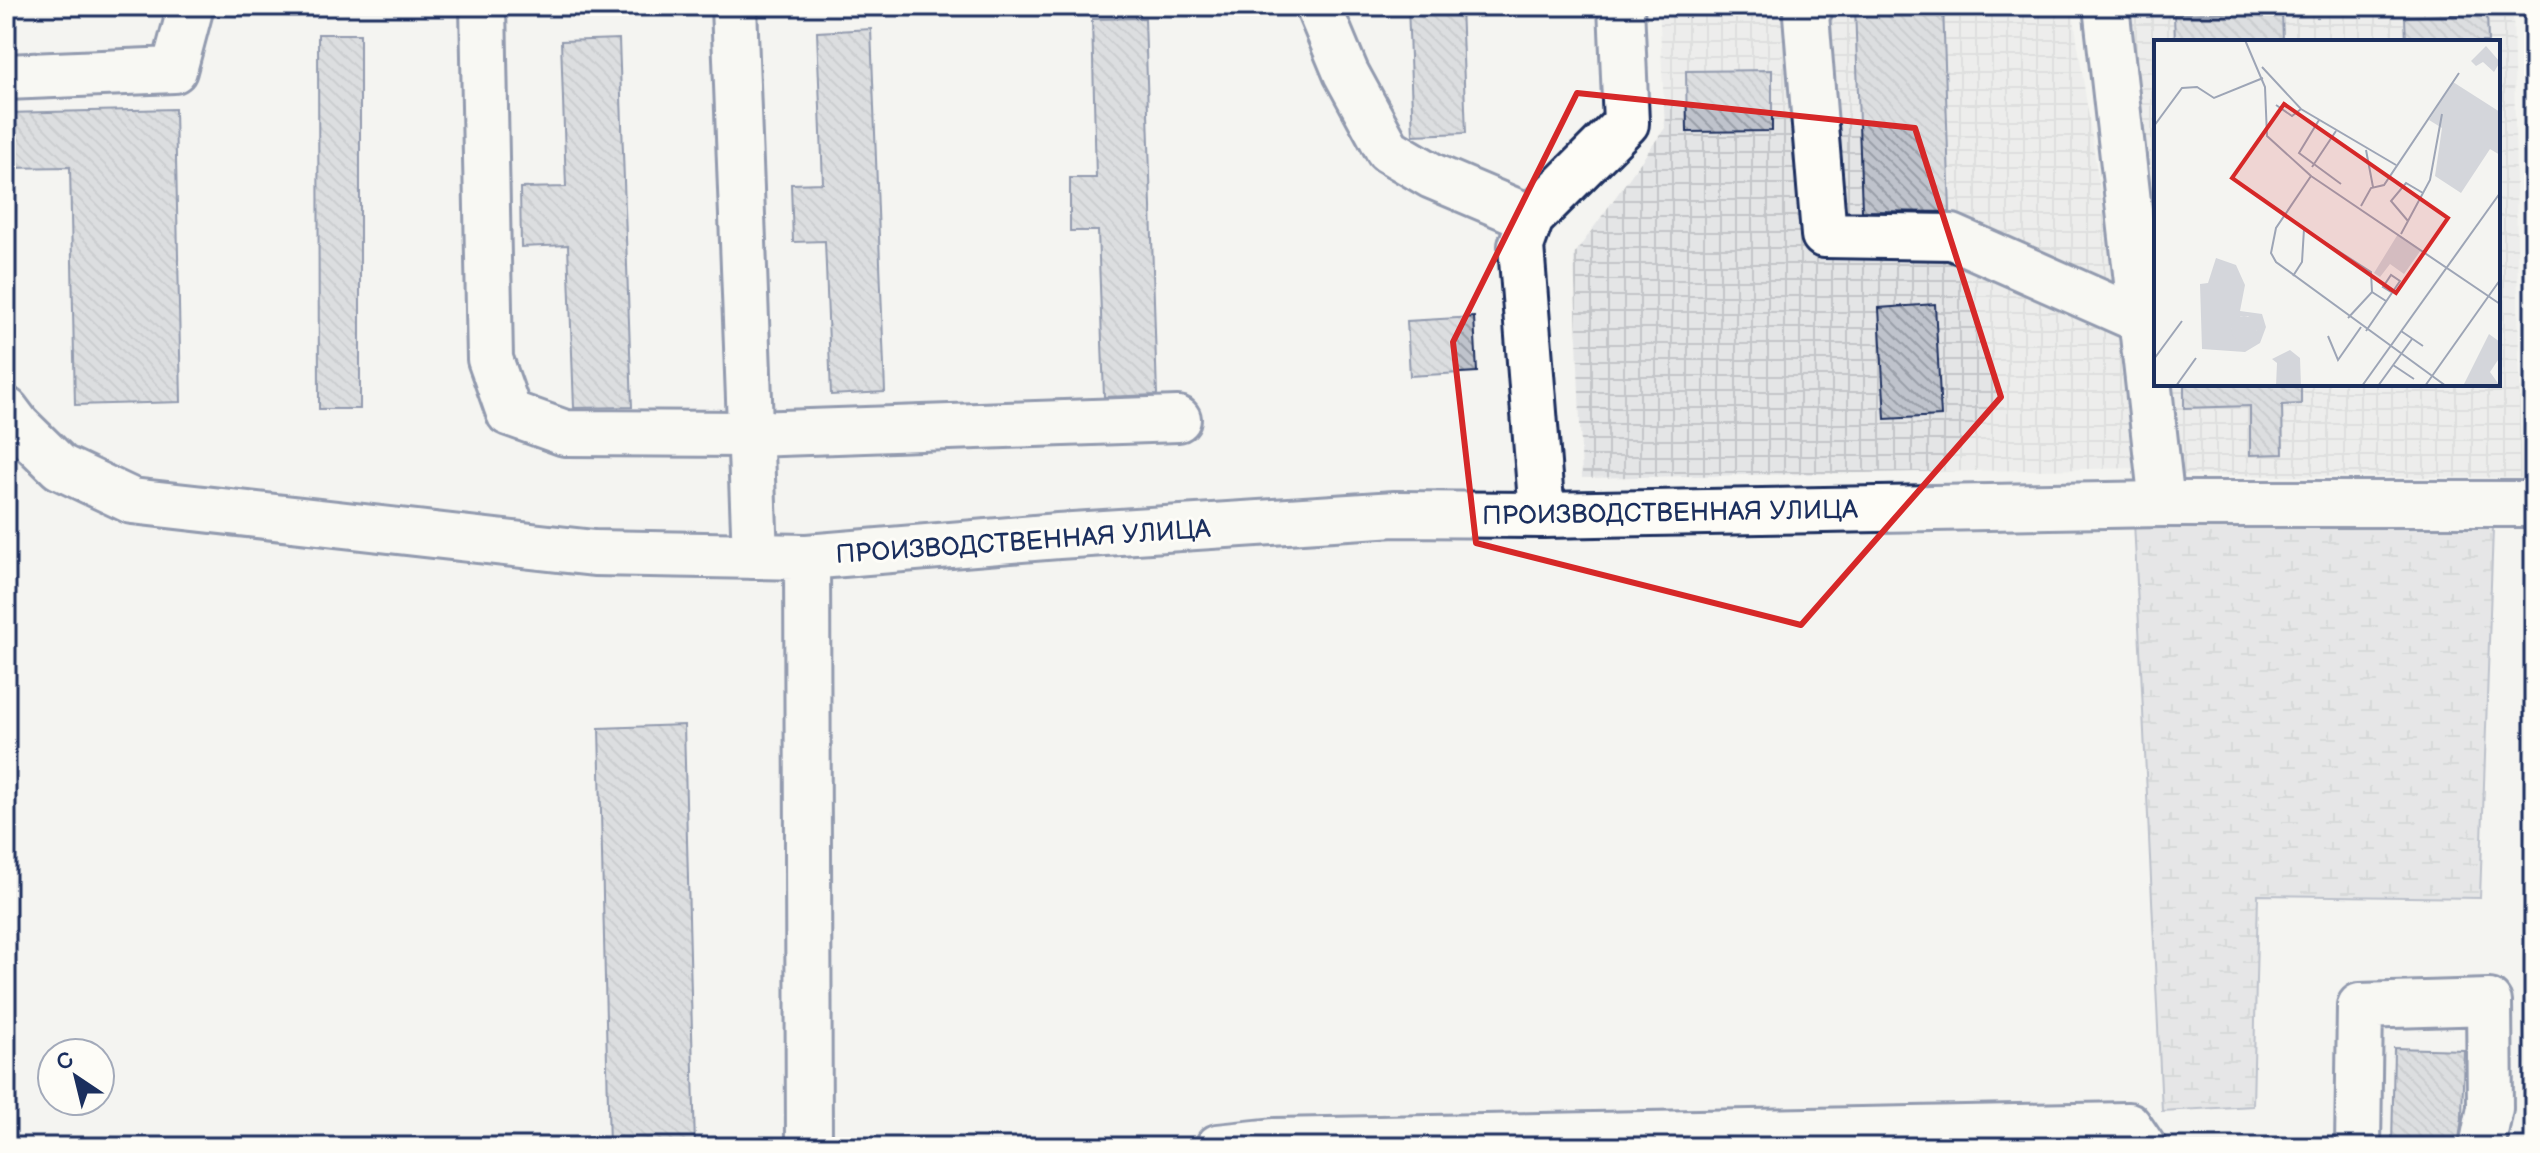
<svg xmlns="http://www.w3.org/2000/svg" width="2540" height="1153" font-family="'Balsamiq Sans',sans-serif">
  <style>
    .industrial { fill: url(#industrial-grid) }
    .wetland { fill: url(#wetland-marsh); stroke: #78829c; stroke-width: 2 }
    .building { fill: url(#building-back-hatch); stroke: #1b2f5e; stroke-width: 2 }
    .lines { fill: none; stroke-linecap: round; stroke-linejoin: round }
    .minor-casing { stroke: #1b2f5e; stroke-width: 50 }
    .minor { stroke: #fdfcf7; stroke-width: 44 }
    .marked { fill: none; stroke: #d62828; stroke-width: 6; stroke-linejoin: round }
    .labels { text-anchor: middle; stroke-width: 6; stroke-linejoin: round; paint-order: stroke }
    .street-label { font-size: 26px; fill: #1b2f5e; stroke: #fdfcf7 }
    .inset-road { fill: none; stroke: #9da5b6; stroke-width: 2 }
    .view { fill: #d62828; fill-opacity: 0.15; stroke: #d62828; stroke-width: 4 }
    .inset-edge { fill: none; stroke: #1b2f5e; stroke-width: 4 }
  </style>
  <defs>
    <pattern id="industrial-grid" width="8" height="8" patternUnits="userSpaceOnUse" patternTransform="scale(2)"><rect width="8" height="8" fill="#e4e5e6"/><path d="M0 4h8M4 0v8" fill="none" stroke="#c3c5c8"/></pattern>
    <pattern id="wetland-marsh" width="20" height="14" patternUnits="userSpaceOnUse" patternTransform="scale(2)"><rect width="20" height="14" fill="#d4d6db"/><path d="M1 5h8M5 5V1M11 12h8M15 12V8" fill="none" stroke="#b5b8be"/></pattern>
    <pattern id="building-back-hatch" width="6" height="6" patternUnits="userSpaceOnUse" patternTransform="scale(2)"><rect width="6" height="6" fill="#bfc3cc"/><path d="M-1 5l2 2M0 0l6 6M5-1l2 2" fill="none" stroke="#9a9fa9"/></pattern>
  </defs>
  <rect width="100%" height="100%" fill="#f4f4f1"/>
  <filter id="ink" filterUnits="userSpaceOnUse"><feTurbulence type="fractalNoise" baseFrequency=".0125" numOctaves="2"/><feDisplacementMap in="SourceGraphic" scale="16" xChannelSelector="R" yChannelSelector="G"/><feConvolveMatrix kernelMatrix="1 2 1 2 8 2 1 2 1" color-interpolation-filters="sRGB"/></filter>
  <g filter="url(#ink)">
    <!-- industrial -->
    <g class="industrial">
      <polygon points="1659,6 2072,6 2142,468 1582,478 1574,255 1665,128"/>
      <polygon points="2131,6 2513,6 2521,478 2176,475 2167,384 2498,384 2498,42 2156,42 2156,266"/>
    </g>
    <!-- wetland -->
    <polygon class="wetland" points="2134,521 2493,528 2480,898 2258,895 2253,1106 2162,1111"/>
    <!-- building -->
    <g class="building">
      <polygon points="1408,6 1461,6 1466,133 1413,135"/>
      <polygon points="1855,6 1943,6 1950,212 1862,211"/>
      <polygon points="2282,11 2283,42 2175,42 2174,14"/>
      <polygon points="2487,13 2488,42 2406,42 2405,17"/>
      <polygon points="1145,18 1157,395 1104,397 1098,231 1070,231 1070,178 1096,178 1092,19"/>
      <polygon points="871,29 885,392 831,395 825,241 793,242 791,184 823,183 817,32"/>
      <polygon points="318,34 360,34 360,409 319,409"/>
      <polygon points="619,39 632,407 574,408 568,245 521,247 520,188 566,187 561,41"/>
      <polygon points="1772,70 1772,131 1687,132 1686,71"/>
      <polygon points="175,109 181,402 75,405 70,167 6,168 6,113"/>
      <polygon points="1935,304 1941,416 1885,419 1879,308"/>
      <polygon points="1474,317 1477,372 1410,376 1407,321"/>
      <polygon points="2184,384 2301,384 2301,404 2282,405 2283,454 2250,455 2250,406 2184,408"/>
      <polygon points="684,725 695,1147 609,1147 599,728"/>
      <polygon points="2394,1048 2464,1050 2462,1118 2458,1147 2392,1147"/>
    </g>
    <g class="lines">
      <defs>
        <g id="minor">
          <polyline points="483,6 490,359 509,413 565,433 751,434 1178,419"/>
          <polyline points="734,6 755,556"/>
          <polyline points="1318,6 1346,73 1388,150 1432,176 1531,218"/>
          <polyline points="1811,6 1806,15 1824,235 1952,237 2142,321"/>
          <polyline points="2106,6 2162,504"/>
          <polyline points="6,77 174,70 191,6"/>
          <polyline points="6,410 18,426 60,467 132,501 594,553 807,557 809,1147"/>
          <polyline points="1542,515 1521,246 1531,218 1626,123 1621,6"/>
          <polyline points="807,557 1058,536 1395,514 1542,515 2162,504 2534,504"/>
          <polyline points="1218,1147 1275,1141 2128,1125 2143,1147"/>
          <polyline points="2358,1147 2360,1006 2489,1002 2490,1108 2482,1147"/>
        </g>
      </defs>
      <!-- minor casing -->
      <use href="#minor" class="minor-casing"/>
      <!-- minor -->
      <use href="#minor" class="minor"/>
    </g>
  </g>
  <!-- marked area -->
  <path d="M0 0H2540V1153H0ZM 1577,93 L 1915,128 L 2001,397 L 1801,625 L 1476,543 L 1453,342 Z" fill="#f4f4f1" fill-opacity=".55" fill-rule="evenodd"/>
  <path class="marked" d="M 1577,93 L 1915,128 L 2001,397 L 1801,625 L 1476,543 L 1453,342 Z"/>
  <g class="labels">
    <!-- street labels -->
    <g class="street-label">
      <text transform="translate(1670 512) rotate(-1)" y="9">ПРОИЗВОДСТВЕННАЯ УЛИЦА</text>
      <text transform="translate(1023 541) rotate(-4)" y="9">ПРОИЗВОДСТВЕННАЯ УЛИЦА</text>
    </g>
  </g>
  <!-- overview -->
  <g transform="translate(2154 40)">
    <rect width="346" height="346" fill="#f4f4f1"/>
    <path d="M 332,6 L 346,22 L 340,32 L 329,22 L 322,26 L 317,21 ZM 299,42 L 346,72 L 346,115 L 336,109 L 307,153 L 281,136 L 288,88 L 275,80 ZM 62,218 L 82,225 L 91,245 L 86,271 L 108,274 L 112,287 L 106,303 L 91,312 L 48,309 L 46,244 L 54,243 ZM 87,276 L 94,276 L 103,290 L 97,298 L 77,289 ZM 335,294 L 346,302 L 346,317 L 336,332 L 346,346 L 309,346 ZM 136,310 L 146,318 L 147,346 L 122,346 L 123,323 L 118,319 Z" fill="#d4d6db" fill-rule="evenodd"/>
    <path d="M 244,194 L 267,210 L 250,234 L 236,224 L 226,237 L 220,233 ZM77 289a13 13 0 1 1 26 0a13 13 0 1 1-26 0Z" fill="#d4d6db"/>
    <path class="inset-road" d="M 91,0 L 111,47 L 113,96 L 157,136 L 122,188 L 117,213 L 122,222 L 292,346M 108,27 L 147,69 L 242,125M 122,65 L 138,76 L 147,69M 165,80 L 145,113 L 187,144M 0,86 L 28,48 L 43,47 L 60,58 L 109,38M 212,110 L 219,147M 158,127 L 182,91M 157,136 L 346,264M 207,166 L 217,148 L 230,145 L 305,33M 254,181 L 237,161 L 252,143 L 269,153M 247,194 L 276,140 L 288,74M 139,236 L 148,222 L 150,189 L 217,232 L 218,252M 194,278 L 218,252 L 232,261M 212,291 L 246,241 L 237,235 L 229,247 L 237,252M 247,291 L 269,306M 174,296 L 184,320 L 207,287M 0,319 L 28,281M 239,325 L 260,339M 22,346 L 42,318M 208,346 L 346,153M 224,346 L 258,299M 271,346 L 346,240"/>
    <path class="view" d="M 130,64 L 294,178 L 242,253 L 78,138 Z"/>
    <rect width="346" height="346" class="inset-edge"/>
  </g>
  <!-- margin -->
  <rect width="2540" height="1153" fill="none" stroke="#fdfcf7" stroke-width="32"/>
  <rect x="16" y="16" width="2508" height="1121" fill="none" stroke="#1b2f5e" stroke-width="3" filter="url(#ink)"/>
  <!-- north arrow -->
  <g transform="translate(76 1077) rotate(325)"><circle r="38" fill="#fdfcf7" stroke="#a3aaba" stroke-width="2"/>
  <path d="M0-6L14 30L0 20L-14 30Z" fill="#1b2f5e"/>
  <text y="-12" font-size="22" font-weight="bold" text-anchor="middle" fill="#1b2f5e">С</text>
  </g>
</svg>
